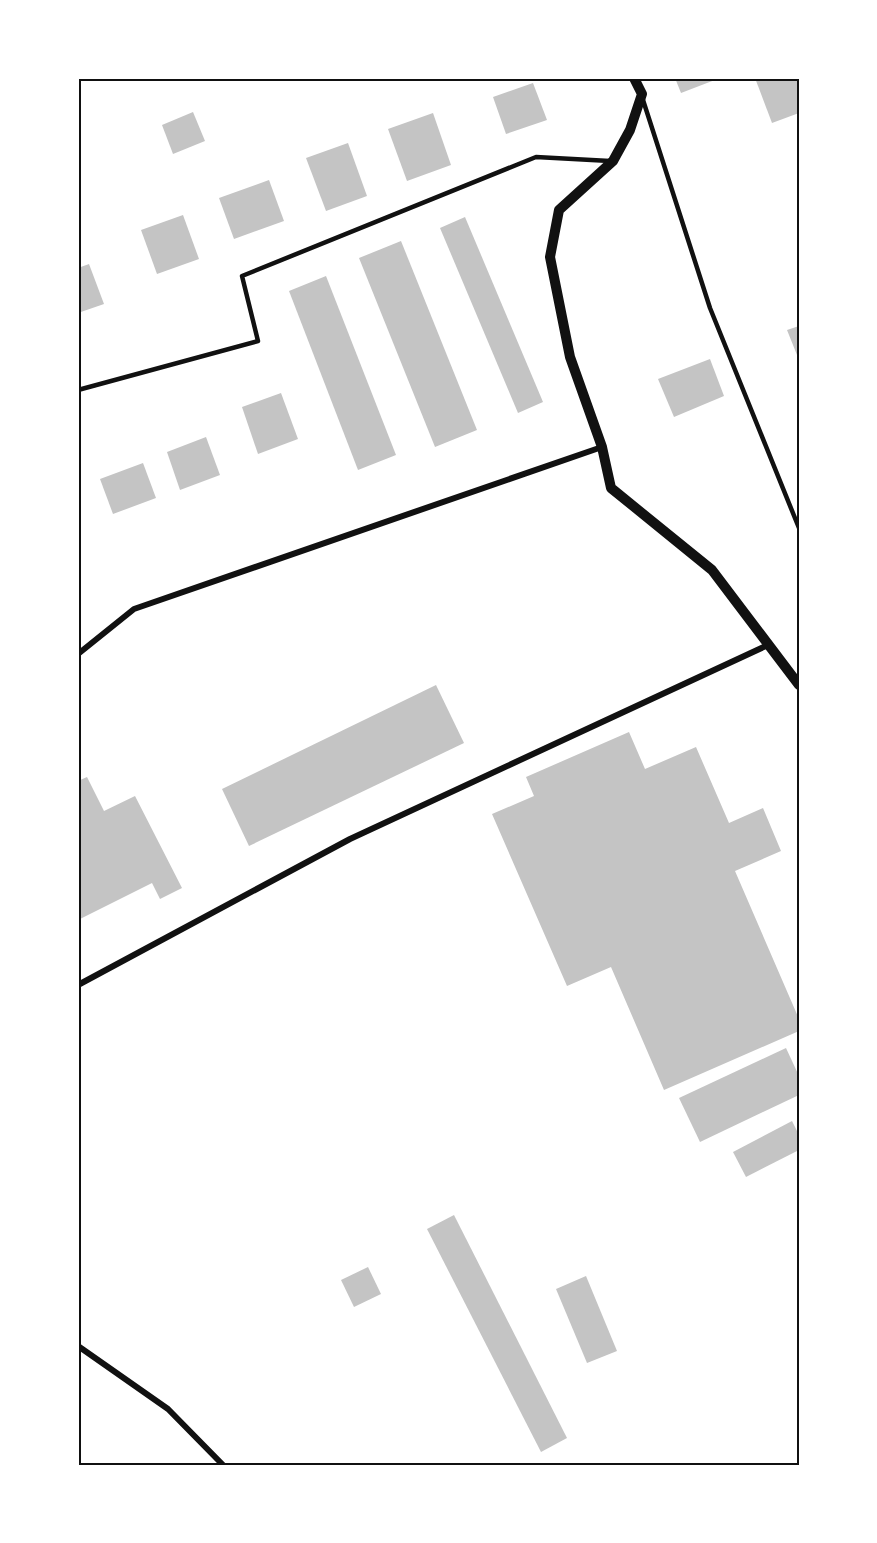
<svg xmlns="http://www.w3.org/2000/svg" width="877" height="1543" font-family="'Libre Baskerville',serif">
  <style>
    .building { fill: #c4c4c4 }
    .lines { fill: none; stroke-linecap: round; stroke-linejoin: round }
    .service { stroke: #111; stroke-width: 4.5 }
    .minor { stroke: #111; stroke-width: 6 }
    .tertiary { stroke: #111; stroke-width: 10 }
    .neatline { fill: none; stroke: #111; stroke-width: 2 }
  </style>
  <rect width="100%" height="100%" fill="#fff"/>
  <!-- building -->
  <g class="building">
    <polygon points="675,78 720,78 681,93"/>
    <polygon points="755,78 799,78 799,113 772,123"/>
    <polygon points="533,83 547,120 506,134 493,97"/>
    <polygon points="193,112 205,141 173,154 162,125"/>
    <polygon points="433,113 451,165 407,181 388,129"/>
    <polygon points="348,143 367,196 326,211 306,158"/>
    <polygon points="269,180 284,221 234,239 219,198"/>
    <polygon points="183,215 199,259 157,274 141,230"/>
    <polygon points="465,217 543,402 518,413 440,228"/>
    <polygon points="401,241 477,430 435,447 359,258"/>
    <polygon points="89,264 104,304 78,313 78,268"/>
    <polygon points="326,276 396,455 358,470 289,291"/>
    <polygon points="799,326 799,360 787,330"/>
    <polygon points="710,359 724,396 674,417 658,379"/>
    <polygon points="281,393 298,439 258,454 242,407"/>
    <polygon points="206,437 220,475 180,490 167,452"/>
    <polygon points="143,463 156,498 113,514 100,479"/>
    <polygon points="436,685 464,743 249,846 222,789"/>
    <polygon points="629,732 645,769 696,747 729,823 763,808 781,851 735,871 799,1019 799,1031 664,1090 611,967 567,986 492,814 534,796 526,777"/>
    <polygon points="87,777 104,811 135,796 182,888 160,899 152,883 78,920 78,781"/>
    <polygon points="786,1048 799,1076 799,1095 700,1142 679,1098"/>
    <polygon points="792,1121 799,1135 799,1150 746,1177 733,1152"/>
    <polygon points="454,1215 567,1438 541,1452 427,1229"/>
    <polygon points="368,1267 381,1294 354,1307 341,1280"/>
    <polygon points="586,1276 617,1351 587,1363 556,1289"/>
  </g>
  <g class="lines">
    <!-- service -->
    <g class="service">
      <polyline points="643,100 710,308 799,528"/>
      <polyline points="78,390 258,341 242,276 536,157 610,161"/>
    </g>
    <!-- minor -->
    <g class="minor">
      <polyline points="78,654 134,609 602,447"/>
      <polyline points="78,985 350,839 768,645"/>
      <polyline points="78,1346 168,1409 223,1465"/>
    </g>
    <!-- tertiary -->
    <polyline class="tertiary" points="634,78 642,94 630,130 613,161 559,210 550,257 570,357 602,447 611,488 712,570 799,685"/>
  </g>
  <!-- border -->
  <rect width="877" height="1543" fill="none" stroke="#ffffff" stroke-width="159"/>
  <rect x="80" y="80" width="718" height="1384" class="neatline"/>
</svg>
